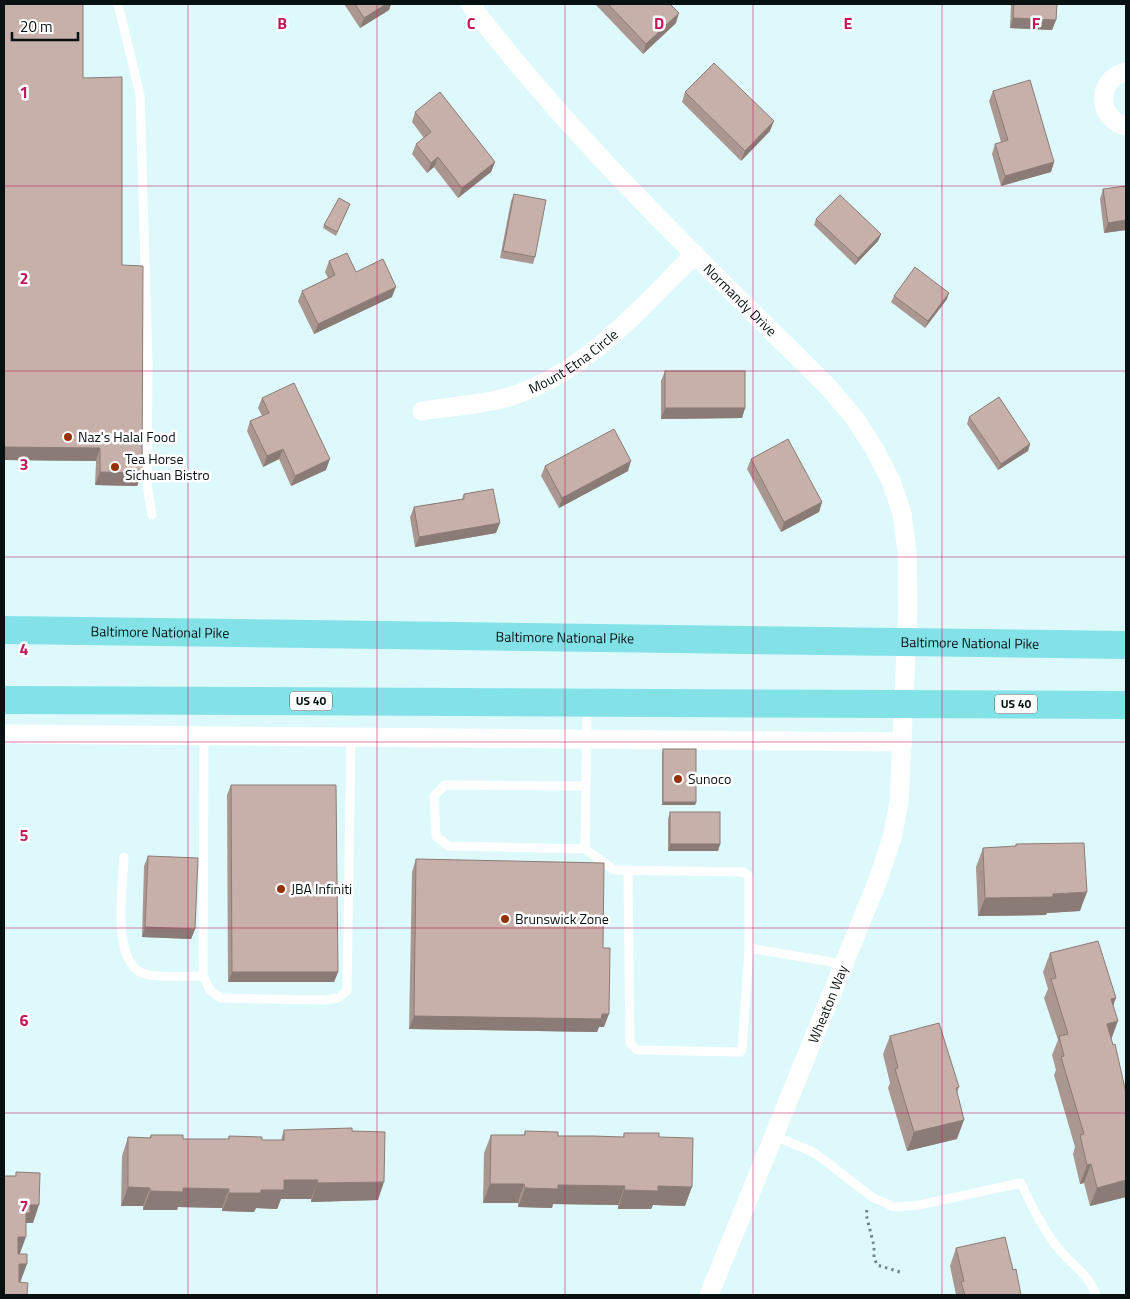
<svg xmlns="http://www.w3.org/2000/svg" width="1130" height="1299" font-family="'Titillium Web',sans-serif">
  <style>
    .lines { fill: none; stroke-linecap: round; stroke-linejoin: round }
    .path { stroke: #738687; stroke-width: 3; stroke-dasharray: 2.5 4; stroke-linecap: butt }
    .lane { stroke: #fff; stroke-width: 9 }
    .street { stroke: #fff; stroke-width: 19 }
    .primary { stroke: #82e2e8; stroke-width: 28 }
    .wall { fill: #ab9791 }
    .shaded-wall { fill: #8b7b76 }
    .building { fill: #c7b0a9; stroke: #8b7b76 }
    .grid { fill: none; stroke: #c2185b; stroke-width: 1; stroke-opacity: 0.55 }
    .poi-dot { fill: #973206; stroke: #fff; stroke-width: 2 }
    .labels { text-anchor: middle; stroke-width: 5; stroke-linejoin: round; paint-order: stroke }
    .shield { fill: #fff; stroke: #515858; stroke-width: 1 }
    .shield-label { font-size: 12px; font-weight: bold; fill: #071111 }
    .street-label { font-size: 14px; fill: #071111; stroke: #fff }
    .poi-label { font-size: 14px; fill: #071111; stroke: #fff; text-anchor: start }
    .grid-label { font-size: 16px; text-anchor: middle; font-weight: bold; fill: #c2185b; stroke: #fff; stroke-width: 5; stroke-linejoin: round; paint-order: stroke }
  </style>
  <rect width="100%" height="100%" fill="#def9fb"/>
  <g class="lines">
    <!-- path -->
    <polyline class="path" points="867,1210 866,1214 874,1246 874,1257 877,1265 900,1272"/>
    <!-- lane -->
    <g class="lane">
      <polyline points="118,4 140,95 148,366 147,484 152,515"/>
      <polyline points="204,736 203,976 210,990 221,998 324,1000 338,998 347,991 351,737"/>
      <polyline points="586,786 445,785 434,796 436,836 448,846 585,849 614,870 744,872 749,877 749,948 742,1050 740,1052 637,1050 630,1043 628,871"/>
      <polyline points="585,849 587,705"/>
      <path d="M 124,857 C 123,885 110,963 145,974 C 157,978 188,976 203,976"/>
      <polyline points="749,948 844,964"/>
      <path d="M 775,1136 L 815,1153 L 872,1197 L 894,1207 L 919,1205 L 1021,1183 C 1031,1205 1042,1227 1057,1247 C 1069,1263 1090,1275 1096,1295"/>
    </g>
    <!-- street -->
    <g class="street">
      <path id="s1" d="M 470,4 C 576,144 706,265 830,389 L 856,420 L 875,450 L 891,481 L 902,513 L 907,552 L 908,610 L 899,803 L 892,838 L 878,880 L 709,1295"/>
      <path d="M 1126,72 C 1096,79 1096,119 1126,126"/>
      <path id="s2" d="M 422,411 C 448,407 476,405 501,399 C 583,377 637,311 695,254"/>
      <polyline points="4,734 903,742"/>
    </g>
    <!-- primary -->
    <g class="primary">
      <path id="s3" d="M 4,630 L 1126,645"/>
      <polyline points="4,700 1126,705"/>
    </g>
  </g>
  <!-- wall -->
  <g class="wall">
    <polygon points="4,4 83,78 122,265 142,473 137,486 95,485 96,461 4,460"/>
    <polygon points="344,4 391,4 389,10 360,28"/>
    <polygon points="595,4 670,4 676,23 643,54"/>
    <polygon points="1011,4 1057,4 1056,20 1052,30 1010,28"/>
    <polygon points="993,91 1054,162 1051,172 1001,186 992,154 995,144 1001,142 989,101"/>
    <polygon points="685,92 770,131 741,161 682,102"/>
    <polygon points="415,112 495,162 491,172 458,198 434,167 427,173 412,154 416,144 424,138 412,122"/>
    <polygon points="1126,186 1126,230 1104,233 1100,199 1103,189"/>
    <polygon points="514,194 535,257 533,264 500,258 511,201"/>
    <polygon points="350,204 336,236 323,228 324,225"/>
    <polygon points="816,219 881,234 878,241 855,265 814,225"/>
    <polygon points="329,261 356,272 392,297 314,334 298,301 302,291 328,278 325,272"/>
    <polygon points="894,296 947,299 925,328 891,302"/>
    <polygon points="665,371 745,408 742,418 661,419 661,381"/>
    <polygon points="262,398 326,470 291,486 279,459 263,467 247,431 250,421 262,416 258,408"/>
    <polygon points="969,417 1030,444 1028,451 998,470 967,424"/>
    <polygon points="751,459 822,502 819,512 781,532 747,469"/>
    <polygon points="545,466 628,471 559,508 541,476"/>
    <polygon points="464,494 496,533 415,547 410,517 414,507 462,499"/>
    <polygon points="663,749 696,802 695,805 662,805 662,753"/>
    <polygon points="231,785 338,972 334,982 228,982 227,795"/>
    <polygon points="670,812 720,844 718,851 668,851 668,819"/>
    <polygon points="1016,844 1080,911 1047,913 1046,915 978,916 976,867 983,848 1015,847"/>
    <polygon points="148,856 195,929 191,939 142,937 144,866"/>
    <polygon points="416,859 603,948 604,1027 599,1027 597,1032 409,1029 412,872"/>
    <polygon points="1050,953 1113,1005 1111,1038 1126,1093 1126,1197 1090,1206 1084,1183 1080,1184 1073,1154 1075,1147 1054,1075 1056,1070 1052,1055 1058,1040 1044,998 1048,989 1043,972"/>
    <polygon points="890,1036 959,1087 957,1093 957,1139 907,1151 888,1088 890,1083 883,1054"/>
    <polygon points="284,1130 352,1131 378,1200 311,1202 311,1199 281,1199 277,1209 256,1208 254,1212 222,1211 222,1208 178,1207 177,1210 143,1210 143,1206 121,1206 122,1156 128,1137 149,1138 151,1135 183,1139 228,1139 229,1136 262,1140 281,1140"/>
    <polygon points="525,1131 558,1136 623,1137 624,1133 659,1137 685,1206 653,1205 651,1209 618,1209 618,1205 553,1204 552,1208 518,1207 518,1203 483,1203 484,1153 491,1135 524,1135"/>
    <polygon points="956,1248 1013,1270 1021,1295 956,1295 950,1266"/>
  </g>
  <!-- shaded-wall -->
  <g class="shaded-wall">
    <polygon points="386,4 391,4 389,10 360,28 364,18"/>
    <polygon points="679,13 676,23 643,54 646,44"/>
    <polygon points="1013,18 1056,20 1052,30 1010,28"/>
    <polygon points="774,121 770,131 741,161 745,151"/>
    <polygon points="438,157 434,167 427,173 431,163"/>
    <polygon points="495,162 491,172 458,198 462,188"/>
    <polygon points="1054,162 1051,172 1001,186 1005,176"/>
    <polygon points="1126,220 1126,230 1104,233 1108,223"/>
    <polygon points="881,234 878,241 855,265 858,258"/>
    <polygon points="396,287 392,297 314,334 318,324"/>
    <polygon points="949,293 947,299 925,328 928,321"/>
    <polygon points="665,408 745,408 742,418 661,419"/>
    <polygon points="1030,444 1028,451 998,470 1001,464"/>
    <polygon points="4,447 100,448 96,461 4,460"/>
    <polygon points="283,449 279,459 263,467 267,456"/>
    <polygon points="330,459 326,470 291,486 295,476"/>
    <polygon points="631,461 628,471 559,508 562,498"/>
    <polygon points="100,472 142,473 137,486 95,485"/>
    <polygon points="822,502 819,512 781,532 784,522"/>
    <polygon points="500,523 496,533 415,547 419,537"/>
    <polygon points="663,802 696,802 695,805 662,805"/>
    <polygon points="670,844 720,844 718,851 668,851"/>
    <polygon points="1087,892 1080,911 1047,913 1046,915 978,916 985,898"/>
    <polygon points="145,927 195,929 191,939 142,937"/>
    <polygon points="232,972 338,972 334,982 228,982"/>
    <polygon points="1116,998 1109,1017 1111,999"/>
    <polygon points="609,1014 604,1027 599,1027 597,1032 409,1029 414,1016"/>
    <polygon points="1118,1021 1111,1040 1107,1024"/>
    <polygon points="964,1120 957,1139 907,1151 914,1132"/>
    <polygon points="1091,1164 1084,1183 1080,1184 1087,1165"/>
    <polygon points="284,1180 318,1180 311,1199 281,1199 277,1209 256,1208 254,1212 222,1211 229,1193 261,1190"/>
    <polygon points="1126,1180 1126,1197 1090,1206 1097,1188"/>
    <polygon points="384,1182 378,1200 311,1202 317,1183"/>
    <polygon points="490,1184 524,1184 518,1203 483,1203"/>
    <polygon points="558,1185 625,1186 618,1205 553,1204 552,1208 518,1207 525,1188"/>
    <polygon points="658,1186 692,1187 685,1206 653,1205 651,1209 618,1209 624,1190"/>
    <polygon points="128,1187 150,1188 143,1206 121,1206"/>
    <polygon points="183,1188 229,1189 222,1208 178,1207 177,1210 143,1210 150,1191"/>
    <polygon points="30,1205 39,1205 33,1223 26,1223 26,1213"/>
    <polygon points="18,1237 26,1237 19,1256 11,1256"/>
    <polygon points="19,1264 27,1264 20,1283 12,1282"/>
  </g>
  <!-- building -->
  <g class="building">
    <polygon points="4,4 83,4 83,78 122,77 122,265 143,266 142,473 100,472 100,448 4,447"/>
    <polygon points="355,4 386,4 364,18"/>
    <polygon points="608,4 670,4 679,13 646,44"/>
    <polygon points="1014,4 1057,4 1056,20 1013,18"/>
    <polygon points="714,63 774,121 745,151 685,92"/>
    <polygon points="1030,80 1054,162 1005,176 995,144 1008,140 993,91"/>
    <polygon points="440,92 495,162 462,188 438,157 431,163 416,144 431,132 415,112"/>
    <polygon points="1126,186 1126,220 1108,223 1103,189"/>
    <polygon points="514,194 546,200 535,257 503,251"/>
    <polygon points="840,195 881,234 858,258 816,219"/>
    <polygon points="339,198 350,204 337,232 324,225"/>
    <polygon points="347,253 356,272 383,259 396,287 318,324 302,291 335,275 329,261"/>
    <polygon points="915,267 949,293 928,321 894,296"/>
    <rect x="665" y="371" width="80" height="37"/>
    <polygon points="294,383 330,459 295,476 283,449 267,456 250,421 269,413 262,398"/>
    <polygon points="999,397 1030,444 1001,464 969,417"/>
    <polygon points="614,429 631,461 562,498 545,466"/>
    <polygon points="788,439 822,502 784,522 751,459"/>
    <polygon points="493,489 500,523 419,537 414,507 464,499 464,494"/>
    <rect x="663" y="749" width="33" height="53"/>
    <polygon points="231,785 336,785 338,972 232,972"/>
    <rect x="670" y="812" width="50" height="32"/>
    <polygon points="1084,843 1087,892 1053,894 1053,897 985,898 983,848 1016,846 1016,844"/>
    <polygon points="148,856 198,858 195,929 145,927"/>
    <polygon points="416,859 604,863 603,948 610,948 609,1014 602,1014 601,1019 414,1016"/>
    <polygon points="1098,941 1116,998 1111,999 1118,1021 1107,1024 1113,1045 1115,1044 1126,1093 1126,1180 1097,1188 1091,1164 1087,1165 1080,1135 1084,1134 1061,1057 1064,1056 1059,1036 1068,1034 1051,979 1056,978 1050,953"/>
    <polygon points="939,1023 959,1087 956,1088 964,1120 914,1132 895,1069 898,1068 890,1036"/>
    <polygon points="352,1128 352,1131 385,1132 384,1182 317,1183 318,1180 284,1180 284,1190 261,1190 261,1193 229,1193 229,1189 183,1188 183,1192 150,1191 150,1188 128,1187 128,1137 151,1138 151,1135 183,1135 183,1139 229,1139 229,1136 262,1137 262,1140 284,1140 284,1130"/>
    <polygon points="525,1131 558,1132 558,1136 593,1136 624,1137 624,1133 659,1133 659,1137 693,1138 692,1187 658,1186 658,1191 624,1190 625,1186 558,1185 558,1189 525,1188 524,1184 490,1184 491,1135 525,1135"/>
    <polygon points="16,1172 40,1173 39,1205 30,1205 30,1213 26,1213 26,1237 18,1237 18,1254 27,1254 27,1264 19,1264 19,1282 28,1283 27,1295 4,1295 4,1176 16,1176"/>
    <polygon points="1005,1237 1013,1270 1016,1269 1021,1295 965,1295 961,1282 964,1281 956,1248"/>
  </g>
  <!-- grid -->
  <path class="grid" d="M 188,4 L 188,1295M 377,4 L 377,1295M 565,4 L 565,1295M 753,4 L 753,1295M 942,4 L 942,1295M 4,186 L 1126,186M 4,371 L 1126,371M 4,557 L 1126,557M 4,742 L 1126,742M 4,928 L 1126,928M 4,1113 L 1126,1113"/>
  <!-- markers -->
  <g class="poi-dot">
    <circle cx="68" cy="437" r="5"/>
    <circle cx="115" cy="467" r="5"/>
    <circle cx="678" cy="779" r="5"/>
    <circle cx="281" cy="889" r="5"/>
    <circle cx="505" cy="919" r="5"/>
  </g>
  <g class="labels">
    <!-- shield labels -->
    <g class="shield">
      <rect x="290" y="691.5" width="42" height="19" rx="4"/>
      <rect x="995" y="694.5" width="42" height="19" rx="4"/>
    </g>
    <g class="shield-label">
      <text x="311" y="705">US 40</text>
      <text x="1016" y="708">US 40</text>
    </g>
    <!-- street labels -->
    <g class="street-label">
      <text dy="5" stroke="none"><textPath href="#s1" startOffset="401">Normandy Drive</textPath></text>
      <text dy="5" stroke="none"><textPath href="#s2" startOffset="162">Mount Etna Circle</textPath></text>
      <text dy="5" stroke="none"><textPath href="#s3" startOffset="156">Baltimore National Pike</textPath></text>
      <text dy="5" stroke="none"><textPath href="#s3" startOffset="561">Baltimore National Pike</textPath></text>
      <text dy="5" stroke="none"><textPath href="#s3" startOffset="966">Baltimore National Pike</textPath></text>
      <text transform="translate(828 1004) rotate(-68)" y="5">Wheaton Way</text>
    </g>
    <!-- poi labels -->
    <g class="poi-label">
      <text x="78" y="442">Naz's Halal Food</text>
      <text x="125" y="464">Tea Horse<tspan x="125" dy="16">Sichuan Bistro</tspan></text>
      <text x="688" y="784">Sunoco</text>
      <text x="291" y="894">JBA Infiniti</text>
      <text x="515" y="924">Brunswick Zone</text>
    </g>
  </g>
  <g class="grid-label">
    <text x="282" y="29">B</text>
    <text x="471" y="29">C</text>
    <text x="659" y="29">D</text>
    <text x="848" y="29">E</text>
    <text x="1036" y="29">F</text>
    <text x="24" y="98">1</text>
    <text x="24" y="284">2</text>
    <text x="24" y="470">3</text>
    <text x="24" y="655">4</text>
    <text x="24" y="841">5</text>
    <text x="24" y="1026">6</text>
    <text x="24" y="1212">7</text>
  </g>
  <!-- border -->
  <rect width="1130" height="1299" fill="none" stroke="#071111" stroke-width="10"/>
  <!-- scale -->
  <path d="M12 32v8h66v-8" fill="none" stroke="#071111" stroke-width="2.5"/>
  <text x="20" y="32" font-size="15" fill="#071111" stroke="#ffffff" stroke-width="4" paint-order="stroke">20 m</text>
</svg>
